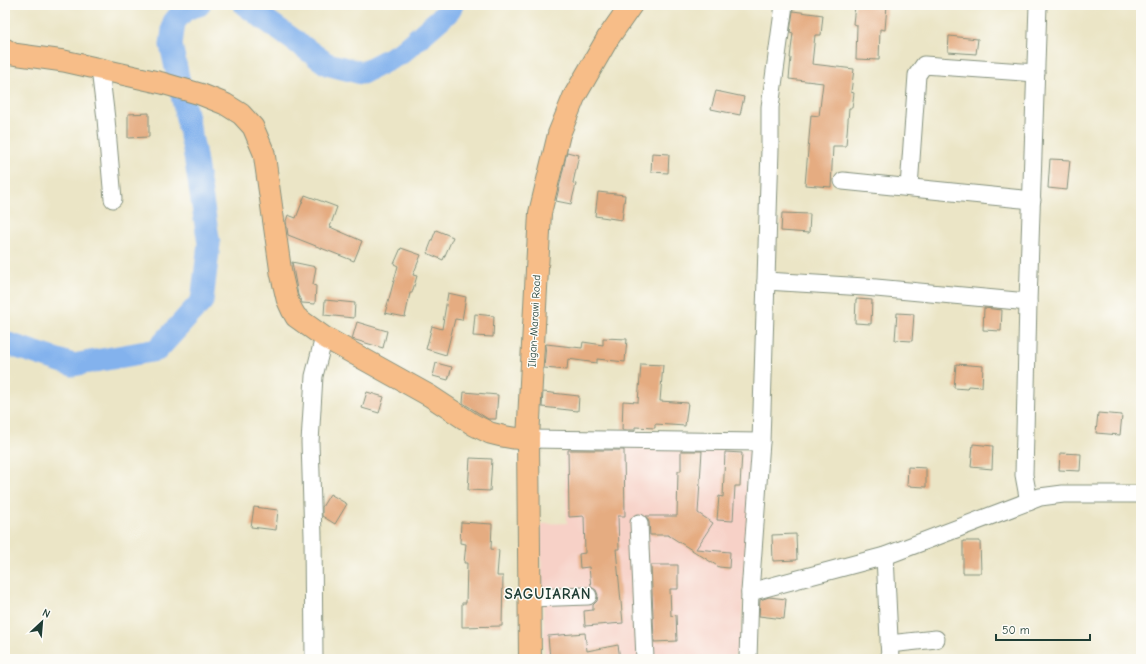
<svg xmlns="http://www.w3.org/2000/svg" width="1146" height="664" font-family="'Comic Neue',sans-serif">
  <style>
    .built { fill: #f7d1c7 }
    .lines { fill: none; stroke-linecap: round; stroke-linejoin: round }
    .river { stroke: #83b2ed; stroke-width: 23 }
    .building { fill: #e5ac81 }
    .minor-casing { stroke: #85917d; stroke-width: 19 }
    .major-casing { stroke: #85917d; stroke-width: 23 }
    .highway-casing { stroke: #85917d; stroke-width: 24 }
    .minor { stroke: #fff; stroke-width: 17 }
    .major { stroke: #f7bd88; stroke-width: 21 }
    .highway { stroke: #f7bd88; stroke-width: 22 }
    .labels { text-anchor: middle; stroke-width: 3; stroke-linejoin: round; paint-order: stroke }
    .street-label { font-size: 11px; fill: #1f3d34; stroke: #fdfcf7 }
    .district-label { font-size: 15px; font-weight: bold; letter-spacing: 1px; fill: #1f3d34; stroke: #fdfcf7 }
  </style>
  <rect width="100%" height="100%" fill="#fdfcf7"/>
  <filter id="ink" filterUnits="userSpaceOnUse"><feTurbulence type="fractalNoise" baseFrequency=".025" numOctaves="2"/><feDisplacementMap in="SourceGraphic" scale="8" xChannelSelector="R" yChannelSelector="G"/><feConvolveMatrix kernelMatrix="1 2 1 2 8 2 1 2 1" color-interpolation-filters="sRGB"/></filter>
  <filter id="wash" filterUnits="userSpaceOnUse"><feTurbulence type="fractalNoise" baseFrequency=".012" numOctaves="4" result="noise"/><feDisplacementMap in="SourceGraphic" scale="16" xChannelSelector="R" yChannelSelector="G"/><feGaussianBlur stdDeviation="0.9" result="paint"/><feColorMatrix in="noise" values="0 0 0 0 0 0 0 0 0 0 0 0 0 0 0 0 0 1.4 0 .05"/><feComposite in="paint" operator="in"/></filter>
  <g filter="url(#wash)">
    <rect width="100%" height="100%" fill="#ebe5c6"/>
    <!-- built -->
    <polygon class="built" points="564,444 752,451 740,650 731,659 545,659 540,524 567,523"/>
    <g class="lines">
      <!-- river -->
      <g class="river">
        <polyline points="245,5 327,64 362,73 401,53 448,12 452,5"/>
        <polyline points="5,343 73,365 157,350 202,301 209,244 194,150 171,45 174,22 185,9 199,5"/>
      </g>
    </g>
    <g id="blocks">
      <!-- building -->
      <g class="building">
        <polygon points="855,5 887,5 885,30 880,29 879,60 856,59 857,25 853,24"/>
        <polygon points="793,11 823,15 821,35 815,35 812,64 854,69 851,92 854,93 852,108 849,108 846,146 833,146 831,187 805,185 811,115 819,116 823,83 789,79 791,58 790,58 793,33 790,32"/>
        <polygon points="949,36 978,39 976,54 948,52"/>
        <polygon points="716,91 744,97 740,115 711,109"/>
        <polygon points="149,113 149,137 128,138 128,114"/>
        <polygon points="567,152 579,155 573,183 576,184 571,204 556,201"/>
        <polygon points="652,153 669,154 668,173 651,172"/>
        <polygon points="1050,159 1070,160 1067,190 1048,188"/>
        <polygon points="598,192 625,195 622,220 595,216"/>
        <polygon points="305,195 337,207 330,227 362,241 354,261 288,235 286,221 288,215 296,218"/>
        <polygon points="782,213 810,214 809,233 781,231"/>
        <polygon points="436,230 453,237 443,260 427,253"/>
        <polygon points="401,248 421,255 413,275 417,276 412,293 410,293 405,317 385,313 398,266 394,264"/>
        <polygon points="292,262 316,267 313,285 316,286 315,304 302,303 298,295"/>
        <polygon points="448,293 466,297 462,320 455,319 446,355 426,349 432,326 442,329"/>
        <polygon points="856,299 872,300 871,324 855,323"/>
        <polygon points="325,300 355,303 354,318 324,315"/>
        <polygon points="984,308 1002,310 1001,331 983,330"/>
        <polygon points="897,313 914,314 912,341 895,340"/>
        <polygon points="475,314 494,316 493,337 473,336"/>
        <polygon points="357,322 387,331 383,348 352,339"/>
        <polygon points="603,338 627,339 625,362 597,359 597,363 568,359 567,370 544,368 546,344 582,348 583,342 603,345"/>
        <polygon points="436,363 452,367 448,380 433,376"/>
        <polygon points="641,364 663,365 660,401 688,403 685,426 655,424 655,428 635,427 635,430 622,430 623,401 638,402"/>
        <polygon points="956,364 983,366 982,387 968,386 967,389 954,388"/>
        <polygon points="367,392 384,397 379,413 362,408"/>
        <polygon points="464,392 498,395 496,419 488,419 463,403"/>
        <polygon points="543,392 579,396 578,411 542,407"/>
        <polygon points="1098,413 1122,415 1120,435 1096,433"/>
        <polygon points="973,444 993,446 992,469 971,467"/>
        <polygon points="568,450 624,450 625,516 618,516 619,549 616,549 623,623 585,626 584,611 593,610 593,605 597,601 598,595 596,590 591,587 589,567 580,568 579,554 585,553 584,516 569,517"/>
        <polygon points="681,451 702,451 698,513 713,523 696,549 730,552 729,568 719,567 668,535 650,535 649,522 646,516 677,516 678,471 681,471"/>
        <polygon points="725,452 742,453 740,486 735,486 733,521 717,520 719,496 723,497"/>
        <polygon points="1060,453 1081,454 1080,471 1059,470"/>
        <polygon points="470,458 492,459 490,491 468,490"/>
        <polygon points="908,467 926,468 926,487 907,486"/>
        <polygon points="330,494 347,504 335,524 322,516 322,507"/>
        <polygon points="254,507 278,510 276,530 251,527"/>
        <polygon points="461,522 492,524 491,549 499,550 497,576 503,576 502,626 462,627 462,603 466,603 467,563 464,563 466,544 460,543"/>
        <polygon points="796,534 797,560 773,561 772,535"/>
        <polygon points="963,541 980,541 981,573 963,573"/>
        <polygon points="651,565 678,565 678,589 670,589 671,616 676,615 677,641 654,642"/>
        <polygon points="769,597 786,599 784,619 759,616 760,600"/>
        <polygon points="585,633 587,651 618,645 620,659 550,659 548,636"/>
      </g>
    </g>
  </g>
  <g filter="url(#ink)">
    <use href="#blocks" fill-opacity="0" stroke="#85917d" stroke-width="1"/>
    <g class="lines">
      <defs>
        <g id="minor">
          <polyline points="100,69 106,119 113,199"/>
          <polyline points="843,181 1032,200"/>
          <polyline points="909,187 917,75 924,65 1036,73"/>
          <polyline points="766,281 865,287 1028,302"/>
          <polyline points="528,439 761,442"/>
          <polyline points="1029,502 1024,475 1028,302 1038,5"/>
          <polyline points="639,523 645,659"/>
          <polyline points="885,556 890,659"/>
          <polyline points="750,592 885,556 1040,497 1063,494 1141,494"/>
          <polyline points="529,598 588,596"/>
          <polyline points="889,644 936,639"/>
          <polyline points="314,659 313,536 310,442 314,376 324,337"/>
          <polyline points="748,659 750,592 761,442 770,149 770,107 784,5"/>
        </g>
        <polyline id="major" points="5,49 13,54 64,61 162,83 200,94 225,104 241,114 253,127 264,153 281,273 287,299 292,310 296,317 324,337 430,396 474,425 490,433 502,436 513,438 528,439"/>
        <polyline id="highway" points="530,659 528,439 540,213 559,134 574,97 608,38 631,5"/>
      </defs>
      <!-- minor casing -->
      <use href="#minor" class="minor-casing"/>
      <!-- major casing -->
      <use href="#major" class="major-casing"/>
      <!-- highway casing -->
      <use href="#highway" class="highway-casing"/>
      <!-- minor -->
      <use href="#minor" class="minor"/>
      <!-- major -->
      <use href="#major" class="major"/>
      <!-- highway -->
      <use href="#highway" class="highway"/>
    </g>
  </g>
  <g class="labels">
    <!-- street labels -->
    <g class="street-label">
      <text transform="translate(534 321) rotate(-87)" y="4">Iligan-Marawi Road</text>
    </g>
    <!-- district labels -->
    <g class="district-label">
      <text x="548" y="599">SAGUIARAN</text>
    </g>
  </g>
  <!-- margin -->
  <rect width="1146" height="664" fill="none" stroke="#fdfcf7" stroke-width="20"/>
  <!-- north arrow -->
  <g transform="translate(42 622) rotate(26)" stroke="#fdfcf7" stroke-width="3" paint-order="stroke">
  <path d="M0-3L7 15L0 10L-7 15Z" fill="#1f3d34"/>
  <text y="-6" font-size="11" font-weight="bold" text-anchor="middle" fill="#1f3d34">N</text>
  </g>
  <!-- scale -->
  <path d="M996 634v6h94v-6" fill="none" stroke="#1f3d34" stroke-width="2"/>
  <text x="1002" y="634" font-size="12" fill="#1f3d34" stroke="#fdfcf7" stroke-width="3" paint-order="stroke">50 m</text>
</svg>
